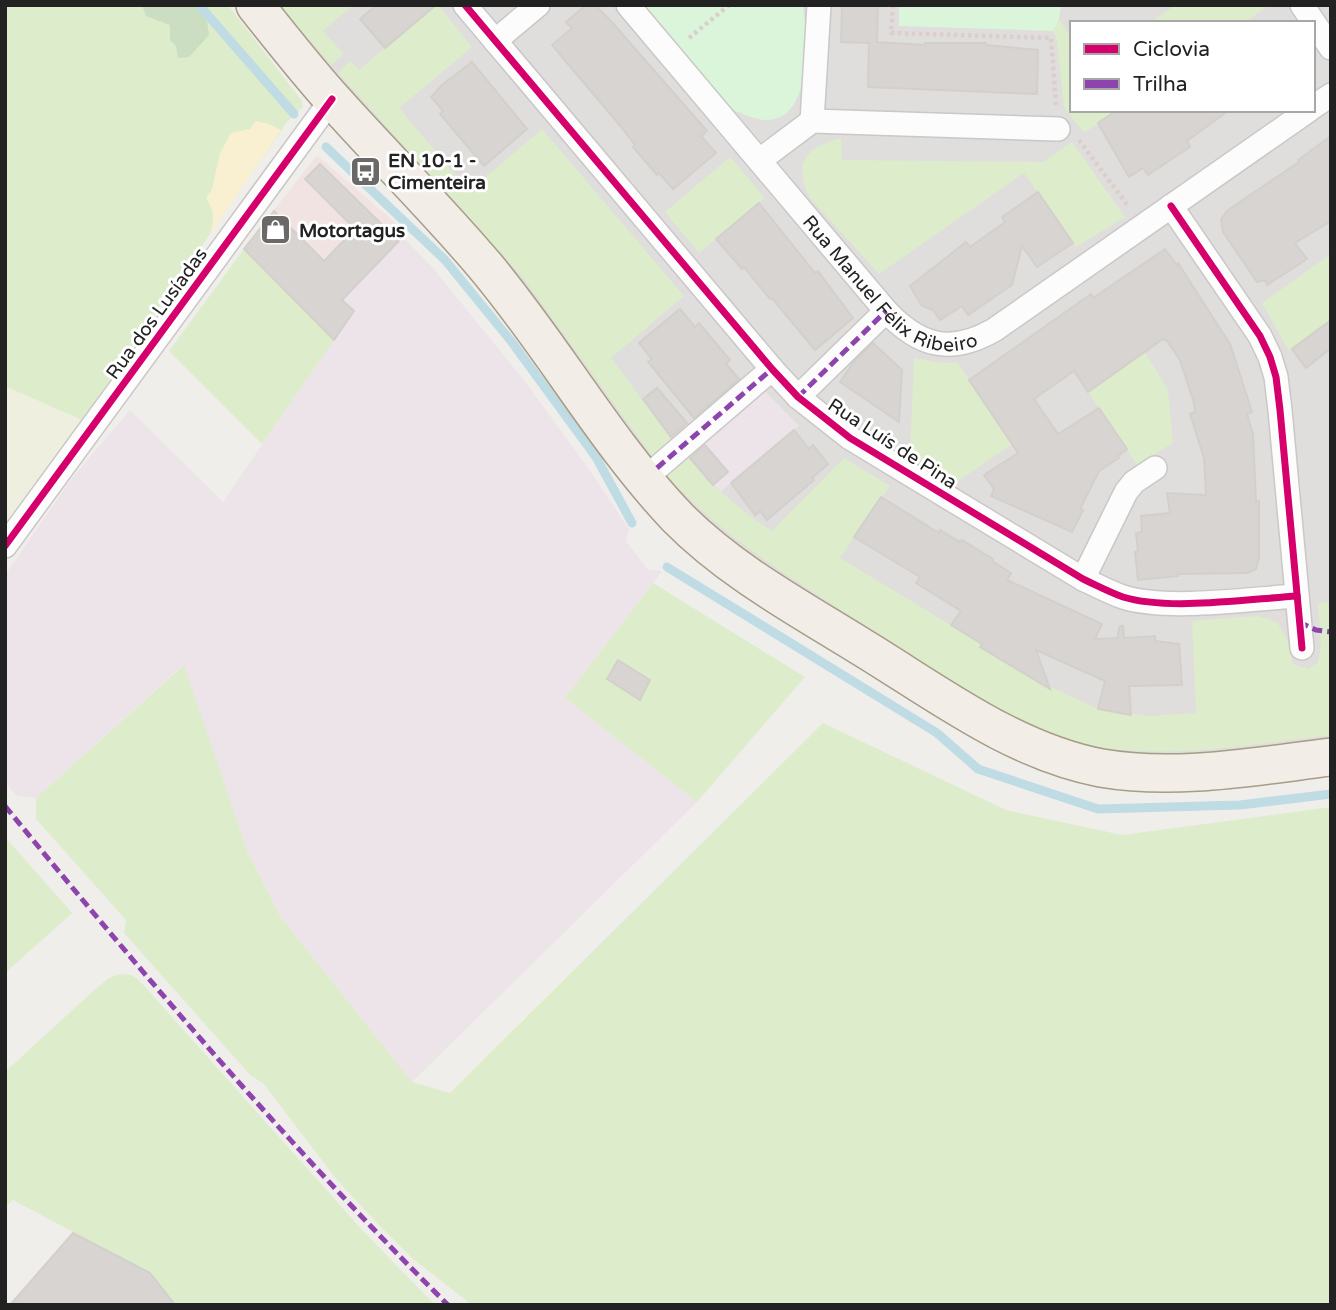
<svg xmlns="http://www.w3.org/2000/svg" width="1336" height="1310" font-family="'Varela Round',sans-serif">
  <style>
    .residential { fill: #dfdedc; fill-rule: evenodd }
    .commercial { fill: #f1e3e1 }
    .industrial { fill: #ede4e9 }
    .farmland { fill: #efefdf }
    .grass { fill: #ddeccb }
    .forest { fill: #cbdec1 }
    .sand { fill: #f8f0d0 }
    .park { fill: #daf5da }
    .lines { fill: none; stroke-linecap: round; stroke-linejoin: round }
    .stream { stroke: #bfdbe3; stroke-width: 9 }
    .building { fill: #d7d4d2; stroke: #d3d0cc; stroke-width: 2 }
    .street-casing { stroke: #c9c8c7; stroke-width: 26 }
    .primary-casing { stroke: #a79c86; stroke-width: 40 }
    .path { stroke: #dccecd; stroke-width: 4.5; stroke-dasharray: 3.5 3.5; stroke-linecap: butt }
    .street { stroke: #fdfcfc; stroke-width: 23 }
    .primary { stroke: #f3ede7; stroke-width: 37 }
    .quiet { stroke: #8e44ad; stroke-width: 5; stroke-dasharray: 10 5; stroke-linecap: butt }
    .cycleway-casing { stroke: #fff; stroke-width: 11 }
    .cycleway { stroke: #d6006c; stroke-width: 7 }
    .labels { text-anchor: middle; stroke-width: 6; stroke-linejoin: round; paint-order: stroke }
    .poi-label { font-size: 19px; font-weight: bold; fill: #222; stroke: #fff; text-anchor: start }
    .street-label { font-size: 19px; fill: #222; stroke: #fff }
  </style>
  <rect width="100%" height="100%" fill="#f0eeeb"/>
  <!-- residential -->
  <path class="residential" d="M 267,5 L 1331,5 L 1331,750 L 1295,755 L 1083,756 L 987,716 L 694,524 ZM 1072,23 L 1313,23 L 1313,110 L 1072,110 Z"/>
  <!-- commercial -->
  <polygon class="commercial" points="317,155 407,233 344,301 354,311 334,340 244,249"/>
  <!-- industrial -->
  <g class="industrial">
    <polygon points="403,237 432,267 523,379 586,465 629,529 626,541 648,570 662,571 565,698 697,802 412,1082 280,916 248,853 183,665 36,798 17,796 5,782 5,575 72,478 130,410 223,502 353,311 343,301"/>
    <polygon points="762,388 799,426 720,492 685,453"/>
  </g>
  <!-- farmland -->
  <polygon class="farmland" points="5,386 82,420 5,527"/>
  <!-- grass -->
  <g class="grass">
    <polygon points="5,5 228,5 302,101 303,107 287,122 82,420 5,386"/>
    <polygon points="279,5 353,5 323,31 344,54 331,65"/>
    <path d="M 435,5 L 438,5 L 472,47 L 399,108 L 469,191 L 542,129 L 684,296 L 611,358 C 659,421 704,489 772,531 L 844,458 L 890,486 L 840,558 L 982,644 L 980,647 L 1036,680 L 1098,709 L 1149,716 L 1196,713 L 1192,621 L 1258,616 L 1277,622 L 1288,642 L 1293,664 L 1308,669 L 1318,662 L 1321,645 L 1318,603 L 1331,602 L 1331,735 C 1254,744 1175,759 1098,747 C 1026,735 943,675 882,636 C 805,586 722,540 662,470 L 523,278 L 338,73 L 350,61 L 359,70 Z"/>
    <polygon points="1175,5 1269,5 1244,23 1150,23"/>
    <polygon points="1059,20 1072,37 1072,110 1117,110 1084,133 1064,108 1057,40 1053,31"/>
    <path d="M 841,138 L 842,160 L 1044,162 L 1072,142 L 1125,217 L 1076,247 L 1024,173 L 879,274 L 810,198 C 792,163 806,147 841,138 Z"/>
    <polygon points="730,157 765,198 699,253 665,212"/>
    <polygon points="244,249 334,340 262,444 169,351"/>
    <polygon points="1331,254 1331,320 1289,351 1262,303"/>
    <polygon points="1145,352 1168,390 1173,443 1137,465 1088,392"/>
    <polygon points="914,358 943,363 958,363 1012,444 957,482 910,454"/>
    <polygon points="653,583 805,677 697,802 565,698"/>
    <polygon points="184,665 248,853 280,916 412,1082 450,1093 823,723 1006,810 1122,835 1331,807 1331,1305 472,1305 412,1258 379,1225 337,1180 263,1083 251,1076 124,933 126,920 36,819 36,798"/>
    <polygon points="5,837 72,913 5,973"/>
    <polygon points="120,974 131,975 138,979 363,1231 435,1305 175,1305 150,1273 13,1200 5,1208 5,1072 91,993 109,978"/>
  </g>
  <!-- forest -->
  <polygon class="forest" points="142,5 194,5 207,21 209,35 189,57 178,58 176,46 170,40 170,25 146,16"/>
  <!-- sand -->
  <path class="sand" d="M 256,121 L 269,124 L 281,130 L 210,235 C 214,219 215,212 206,198 L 212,189 L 220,153 L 231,133 L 250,129 Z"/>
  <!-- park -->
  <g class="park">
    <path d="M 645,5 L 803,6 C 807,36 813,120 767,120 C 754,120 742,113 730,109 Z"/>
    <polygon points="899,5 1061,5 1059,20 1053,31 899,26"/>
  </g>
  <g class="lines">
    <!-- stream -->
    <g class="stream">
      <polyline points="199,5 294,114"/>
      <polyline points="326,147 445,260 511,341 596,457 632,523"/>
      <polyline points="667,567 937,733 978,769 1098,809 1240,805 1331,794"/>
    </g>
  </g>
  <!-- building -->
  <g class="building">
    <polygon points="376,5 436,5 385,48 360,19"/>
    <polygon points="586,5 595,5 610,20 707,131 701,136 716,153 673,189 659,173 657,175 633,147 635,145 622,128 552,45 572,28 566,22"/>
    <polygon points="842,5 878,5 877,42 925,45 925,43 986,43 986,45 1038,50 1037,94 868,87 869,43 841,42"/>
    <polygon points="472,62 527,129 484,166 440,114 443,111 431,97 442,85"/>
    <polygon points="1117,110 1229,110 1187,141 1190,147 1148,175 1143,168 1129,177 1098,123"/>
    <polygon points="1331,136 1331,221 1295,243 1307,259 1267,285 1265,280 1257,282 1223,232 1221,219 1228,210 1299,162 1298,160"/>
    <polygon points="320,164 399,241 342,300 354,311 334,340 244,249 274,211 324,261 355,229 305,179"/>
    <polygon points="1038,192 1073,243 1037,267 1022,246 1012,285 968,315 962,306 940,320 933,310 922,306 910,286 966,242 970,247 1005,222 1002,217"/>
    <polygon points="759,203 815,273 818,271 853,318 815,350 772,298 770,299 744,267 742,269 716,239"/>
    <polygon points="1165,249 1177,265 1178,263 1230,344 1252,412 1247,414 1253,434 1256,501 1259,501 1259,558 1256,569 1247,573 1178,574 1178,576 1138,580 1135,552 1138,551 1136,533 1142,532 1141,516 1170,513 1167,493 1206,495 1204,458 1190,414 1195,412 1194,403 1180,360 1167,341 1163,339 1088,392 1074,371 1034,399 1058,434 1099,408 1127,449 1118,456 1119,458 1099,471 1080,509 1083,510 1072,532 991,496 994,489 984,475 1018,453 969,380 1091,294 1093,298"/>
    <polygon points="680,309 695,327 699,323 730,360 726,364 739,379 694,418 648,362 652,359 639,343"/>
    <polygon points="1331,320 1331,348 1306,368 1292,349"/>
    <polygon points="873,343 902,370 899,422 840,382 853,363"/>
    <polygon points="657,388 687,423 671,437 643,399"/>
    <polygon points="794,430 809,449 813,445 828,464 812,478 814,480 767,520 760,511 755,515 731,483"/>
    <polygon points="705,445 728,472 713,485 690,458"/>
    <polygon points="881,497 939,533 940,530 960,542 962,540 993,559 992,561 1011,573 1007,580 1102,624 1095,639 1117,638 1120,626 1123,626 1124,638 1155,636 1155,641 1179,644 1182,685 1129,686 1131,715 1098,709 1105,681 1036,650 1050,689 980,647 982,644 951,625 961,611 916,583 920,577 854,537"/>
    <polygon points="618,660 650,680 640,700 607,679"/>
    <polygon points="73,1233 150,1273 175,1305 10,1305"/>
  </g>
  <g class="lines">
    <defs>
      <g id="street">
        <path d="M 465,5 L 772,369 L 798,397 L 850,438 L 1083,579 C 1096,585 1109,592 1123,597 C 1168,611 1248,599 1297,596"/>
        <path id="s1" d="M 628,5 L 886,311 C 919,346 950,355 994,330 L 1309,110"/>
        <polyline points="1302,5 1331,48"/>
        <polyline points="495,41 538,5"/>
        <polyline points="1313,107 1331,95"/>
        <polyline points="812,121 819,5"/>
        <polyline points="760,160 812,121 1058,129"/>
        <polyline points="1171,206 1260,336 1270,357 1276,377 1280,410 1302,648"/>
        <polyline points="798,397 886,311"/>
        <polyline points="657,468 772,369"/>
        <polyline points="5,546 332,99"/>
        <polyline points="1083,579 1126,492 1134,482 1155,468"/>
      </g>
      <path id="primary" d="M 255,5 C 281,38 307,71 335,102 C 385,158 438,210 486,267 C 553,347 605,441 677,517 C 729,570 797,607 860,646 C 936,692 1012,751 1101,768 C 1177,781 1256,766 1331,757"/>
    </defs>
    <!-- street casing -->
    <use href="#street" class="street-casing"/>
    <!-- primary casing -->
    <use href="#primary" class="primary-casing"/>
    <!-- path -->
    <g class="path">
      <polyline points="893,5 891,33 1051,38 1056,105"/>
      <polyline points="689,38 729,5"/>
      <polyline points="1079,140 1128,206"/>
    </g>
    <!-- street -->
    <use href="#street" class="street"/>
    <!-- primary -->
    <use href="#primary" class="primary"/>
    <!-- quiet -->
    <g class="quiet">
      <polyline points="798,397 886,311"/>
      <polyline points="657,468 772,369"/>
      <polyline points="1299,622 1316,630 1331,632"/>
      <path d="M 5,806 C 146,978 290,1148 448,1305"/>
    </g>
    <defs>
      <g id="cycleway">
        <path d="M 465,5 L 772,369 L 798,397 L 850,438 L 1083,579 C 1096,585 1109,592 1123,597 C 1168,611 1248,599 1297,596"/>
        <polyline points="1171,206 1260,336 1270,357 1276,377 1280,410 1302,648"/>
        <polyline points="5,546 332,99"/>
      </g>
    </defs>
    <!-- cycleway casing -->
    <use href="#cycleway" class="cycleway-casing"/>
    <!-- cycleway -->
    <use href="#cycleway" class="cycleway"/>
  </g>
  <!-- icons -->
  <defs>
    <symbol id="bus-square" viewBox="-11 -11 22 22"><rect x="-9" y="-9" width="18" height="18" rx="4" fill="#6a6968" stroke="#fff"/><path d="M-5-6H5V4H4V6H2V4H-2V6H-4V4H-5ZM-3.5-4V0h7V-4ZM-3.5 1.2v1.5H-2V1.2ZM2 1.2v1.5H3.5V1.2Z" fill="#fff"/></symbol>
    <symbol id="shop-square" viewBox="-11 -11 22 22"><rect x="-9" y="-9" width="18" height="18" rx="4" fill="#6a6968" stroke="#fff"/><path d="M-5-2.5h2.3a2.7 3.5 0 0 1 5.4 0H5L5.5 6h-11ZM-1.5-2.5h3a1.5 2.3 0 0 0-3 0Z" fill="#fff"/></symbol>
  </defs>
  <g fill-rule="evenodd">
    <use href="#bus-square" x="348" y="154" width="35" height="35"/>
    <use href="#shop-square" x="258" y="212" width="35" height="35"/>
  </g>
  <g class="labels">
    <!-- poi labels -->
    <g class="poi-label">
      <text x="388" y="167">EN 10-1 -<tspan x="388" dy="22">Cimenteira</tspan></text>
      <text x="299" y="237">Motortagus</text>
    </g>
    <!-- street labels -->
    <g class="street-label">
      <text dy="7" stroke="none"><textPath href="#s1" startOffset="390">Rua Manuel Félix Ribeiro</textPath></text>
      <text transform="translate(156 313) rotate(-54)" y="7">Rua dos Lusíadas</text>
      <text transform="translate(893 443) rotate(33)" y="7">Rua Luís de Pina</text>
    </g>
  </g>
  <!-- border -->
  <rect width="1336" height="1310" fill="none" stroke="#222222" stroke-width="14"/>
  <!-- legend -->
  <rect x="1070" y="21" width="245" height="91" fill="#ffffff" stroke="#a7a7a7" stroke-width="2"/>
  <rect x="1084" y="44" width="35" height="10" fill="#d6006c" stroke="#a7a7a7" stroke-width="2"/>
  <text x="1133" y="56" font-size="21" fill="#222222">Ciclovia</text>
  <rect x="1084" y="79" width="35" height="10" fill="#8e44ad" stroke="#a7a7a7" stroke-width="2"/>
  <text x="1133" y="91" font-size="21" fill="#222222">Trilha</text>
</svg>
